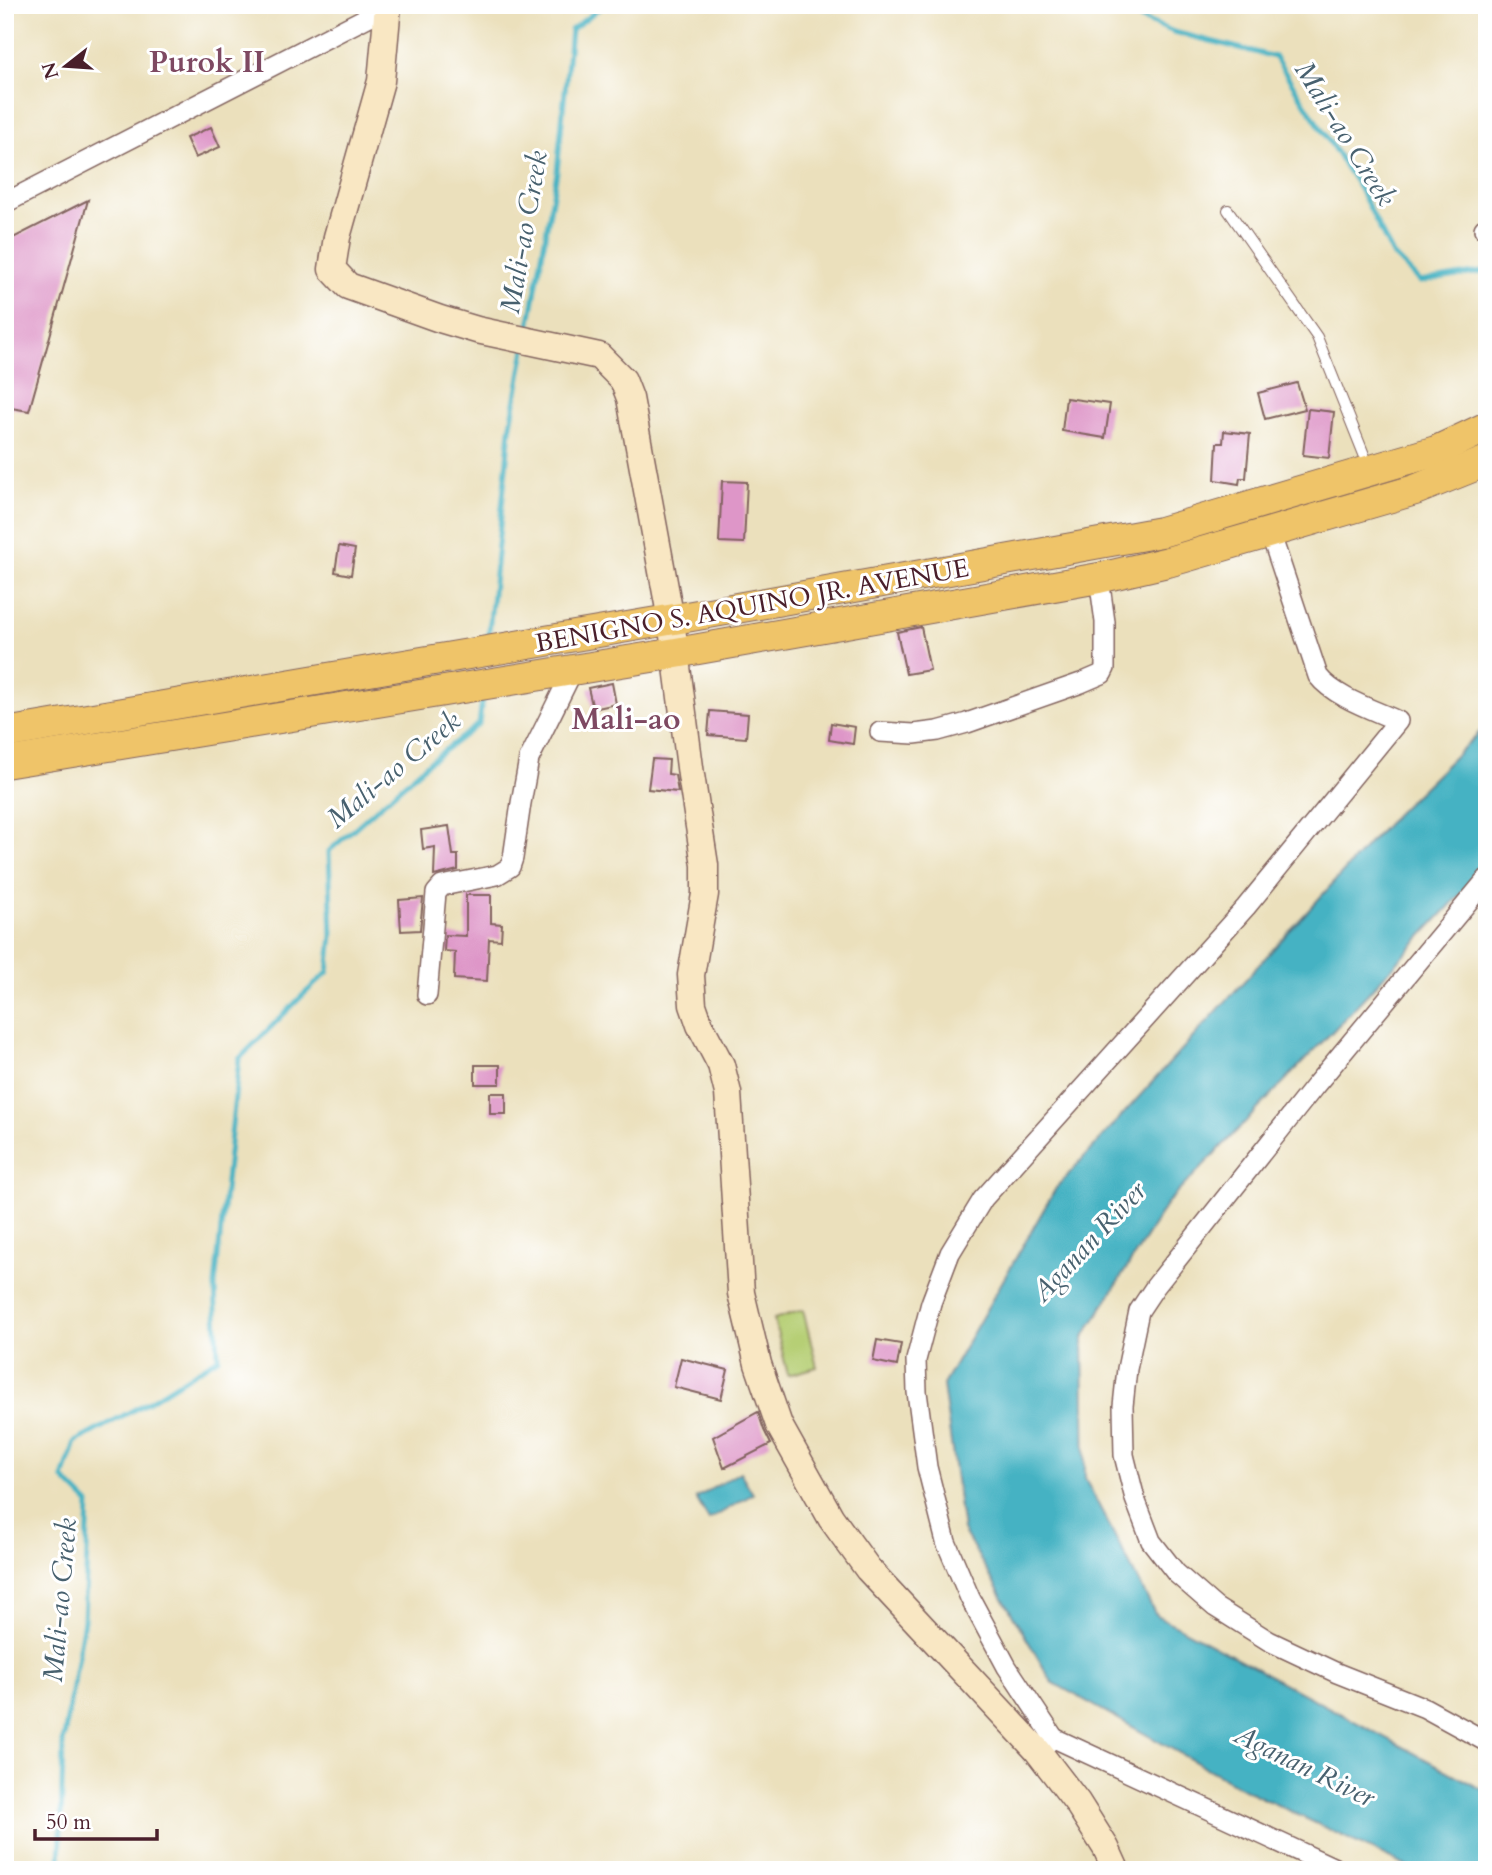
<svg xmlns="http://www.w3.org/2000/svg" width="1492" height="1875" font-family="Cardo,serif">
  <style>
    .green { fill: #b6cf74; stroke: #807750; stroke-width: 2 }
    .water { fill: #45b2c3; stroke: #486877; stroke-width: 2 }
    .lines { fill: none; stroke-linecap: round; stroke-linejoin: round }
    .stream { stroke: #45b2c3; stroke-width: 5 }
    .building { fill: #de96c8 }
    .lane-casing { stroke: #82635e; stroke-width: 12 }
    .street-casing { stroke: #82635e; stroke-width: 22 }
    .secondary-casing { stroke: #82635e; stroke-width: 29 }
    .primary-casing { stroke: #82635e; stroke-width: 32 }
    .lane { stroke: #fff; stroke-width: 10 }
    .street { stroke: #fff; stroke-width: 19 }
    .secondary { stroke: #f9e7c3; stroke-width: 26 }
    .primary { stroke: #efc469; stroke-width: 30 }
    .labels { text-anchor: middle; stroke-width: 6; stroke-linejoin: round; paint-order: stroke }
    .street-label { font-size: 26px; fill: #4a1f2b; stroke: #fff }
    .water-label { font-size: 28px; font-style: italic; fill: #48616f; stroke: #fff }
    .quarter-label { font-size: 30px; font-weight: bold; fill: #7e4962; stroke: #fff }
  </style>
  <rect width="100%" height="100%" fill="#fff"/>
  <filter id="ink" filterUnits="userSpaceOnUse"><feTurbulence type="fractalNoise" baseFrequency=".0143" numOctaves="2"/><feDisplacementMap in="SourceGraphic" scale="14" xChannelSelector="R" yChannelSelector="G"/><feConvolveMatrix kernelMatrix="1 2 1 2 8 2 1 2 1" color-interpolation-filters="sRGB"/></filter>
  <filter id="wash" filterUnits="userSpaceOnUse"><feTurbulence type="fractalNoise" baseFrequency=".00686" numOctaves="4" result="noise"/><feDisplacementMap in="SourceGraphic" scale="28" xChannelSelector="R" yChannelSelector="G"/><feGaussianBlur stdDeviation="1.57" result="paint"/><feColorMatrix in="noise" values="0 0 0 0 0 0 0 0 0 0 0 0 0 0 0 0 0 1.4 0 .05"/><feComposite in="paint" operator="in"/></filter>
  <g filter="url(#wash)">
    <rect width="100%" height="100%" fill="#ebe0bc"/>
    <!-- green -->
    <polygon class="green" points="803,1310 817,1367 788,1375 774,1319"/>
    <!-- water -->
    <g class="water">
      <polygon points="1487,725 1487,866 1330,1034 1168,1202 1083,1338 1085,1479 1156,1615 1487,1792 1487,1870 1414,1870 1246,1790 1052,1682 963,1530 943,1385 1056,1188 1395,815"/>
      <polygon points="740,1472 753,1494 709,1520 696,1498"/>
    </g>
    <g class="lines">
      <!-- stream -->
      <g class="stream">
        <polyline points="1107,5 1174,32 1275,57 1360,189 1393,255 1420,282 1487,271"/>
        <polyline points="528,333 557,172 571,30 604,5"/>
        <polyline points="488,641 510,430 525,349"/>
        <polyline points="60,1870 63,1743 84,1620 89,1504 63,1478 75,1442 148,1402 218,1358 215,1285 239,1059 303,995 328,972 332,936 329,851 428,763 479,724 483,693"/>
      </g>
    </g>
    <g id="blocks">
      <!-- building -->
      <g class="building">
        <polygon points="211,127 220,147 195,158 186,138"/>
        <polygon points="88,200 29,411 5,407 5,242"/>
        <polygon points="1297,383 1305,409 1265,419 1258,393"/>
        <polygon points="1066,398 1110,404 1105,438 1062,431"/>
        <polygon points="1308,409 1334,412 1329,458 1303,455"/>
        <polygon points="1224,431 1250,434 1246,478 1240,478 1239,484 1215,480 1217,443 1223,443"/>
        <polygon points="722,481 747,482 744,543 719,542"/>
        <polygon points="339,546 355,549 351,575 335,572"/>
        <polygon points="921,627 930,670 906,674 897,632"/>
        <polygon points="612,683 616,704 593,709 588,688"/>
        <polygon points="710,711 748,714 746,738 708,735"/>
        <polygon points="831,723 855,727 853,744 829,740"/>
        <polygon points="652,759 669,760 668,774 675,775 678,792 648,789"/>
        <polygon points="449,826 453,855 458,855 458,870 434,876 435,847 423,849 421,830"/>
        <polygon points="466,895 491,895 491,923 502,924 501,940 489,939 487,981 454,979 455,952 444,951 445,935 466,936"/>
        <polygon points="423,898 420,930 401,931 399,900"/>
        <rect x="475" y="1065" width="25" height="19"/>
        <rect x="490" y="1093" width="16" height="21"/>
        <polygon points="877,1340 901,1344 897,1366 873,1361"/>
        <polygon points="681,1358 728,1370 721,1399 674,1387"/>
        <polygon points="758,1412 764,1430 771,1444 724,1468 713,1437"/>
      </g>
    </g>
  </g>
  <g filter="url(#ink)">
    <use href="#blocks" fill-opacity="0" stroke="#82635e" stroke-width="2"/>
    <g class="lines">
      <defs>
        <polyline id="lane" points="1228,210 1317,337 1369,467"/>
        <g id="street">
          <polyline points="5,203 391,5"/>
          <polyline points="1484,229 1487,228"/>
          <polyline points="880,732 914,734 938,731 967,723 1081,683 1102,674 1105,668 1105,622 1099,578"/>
          <polyline points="1487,879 1314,1087 1155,1287 1139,1311 1127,1369 1123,1406 1124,1455 1135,1499 1151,1541 1176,1573 1215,1607 1269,1641 1337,1673 1425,1708 1487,1742"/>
          <polyline points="427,995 436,893 442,886 497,875 510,867 513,858 521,803 529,759 573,670"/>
          <path d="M 1054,1738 L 1007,1667 L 970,1598 L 946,1542 L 927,1467 L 917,1392 L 916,1360 L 931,1303 L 950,1253 L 983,1199 L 1246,907 L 1398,721 C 1374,710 1334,697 1318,676 L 1270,532"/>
          <polyline points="1046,1744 1054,1738 1339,1870"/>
        </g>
        <polyline id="secondary" points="388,5 381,81 337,237 332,269 348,286 440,319 477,330 599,356 623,380 630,398 671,620 691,775 705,865 705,894 691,975 693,1005 700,1025 721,1065 728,1093 741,1293 758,1364 779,1425 831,1518 868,1569 1037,1750 1077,1802 1106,1848 1116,1870"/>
        <g id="primary">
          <polyline points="5,733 692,616 1161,532 1436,451 1487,427"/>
          <polyline points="5,763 676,653 1099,578 1168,562 1415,490 1487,461"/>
        </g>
      </defs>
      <!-- lane casing -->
      <use href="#lane" class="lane-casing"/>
      <!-- street casing -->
      <use href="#street" class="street-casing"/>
      <!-- secondary casing -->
      <use href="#secondary" class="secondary-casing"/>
      <!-- primary casing -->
      <use href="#primary" class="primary-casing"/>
      <!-- lane -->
      <use href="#lane" class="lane"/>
      <!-- street -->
      <use href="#street" class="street"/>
      <!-- secondary -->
      <use href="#secondary" class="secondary"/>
      <!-- primary -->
      <use href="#primary" class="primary"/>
    </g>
  </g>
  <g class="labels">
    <!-- street labels -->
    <g class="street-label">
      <text transform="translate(752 605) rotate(-10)" y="9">BENIGNO S. AQUINO JR. AVENUE</text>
    </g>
    <!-- water labels -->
    <g class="water-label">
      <text transform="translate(1346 133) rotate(58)" y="10">Mali-ao Creek</text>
      <text transform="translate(523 232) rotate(-80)" y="10">Mali-ao Creek</text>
      <text transform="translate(393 769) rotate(-40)" y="10">Mali-ao Creek</text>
      <text transform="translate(1088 1241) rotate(-47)" y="10">Aganan River</text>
      <text transform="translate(59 1600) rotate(-85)" y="10">Mali-ao Creek</text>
      <text transform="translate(1305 1765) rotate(26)" y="10">Aganan River</text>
    </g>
    <!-- quarter labels -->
    <g class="quarter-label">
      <text x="207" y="72">Purok II</text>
      <text x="626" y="729">Mali-ao</text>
    </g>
  </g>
  <!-- margin -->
  <rect width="1492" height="1875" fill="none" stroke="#fff" stroke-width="28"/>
  <!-- north arrow -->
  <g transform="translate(66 66) rotate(253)" stroke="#ffffff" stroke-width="5" paint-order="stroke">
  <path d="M0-5L12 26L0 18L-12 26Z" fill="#4a1f2b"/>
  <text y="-10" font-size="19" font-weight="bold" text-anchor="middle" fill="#4a1f2b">N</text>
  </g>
  <!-- scale -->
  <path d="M35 1829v10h122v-10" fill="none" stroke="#4a1f2b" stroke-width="3.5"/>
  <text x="46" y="1829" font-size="21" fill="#4a1f2b" stroke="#ffffff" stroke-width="5" paint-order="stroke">50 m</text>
</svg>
